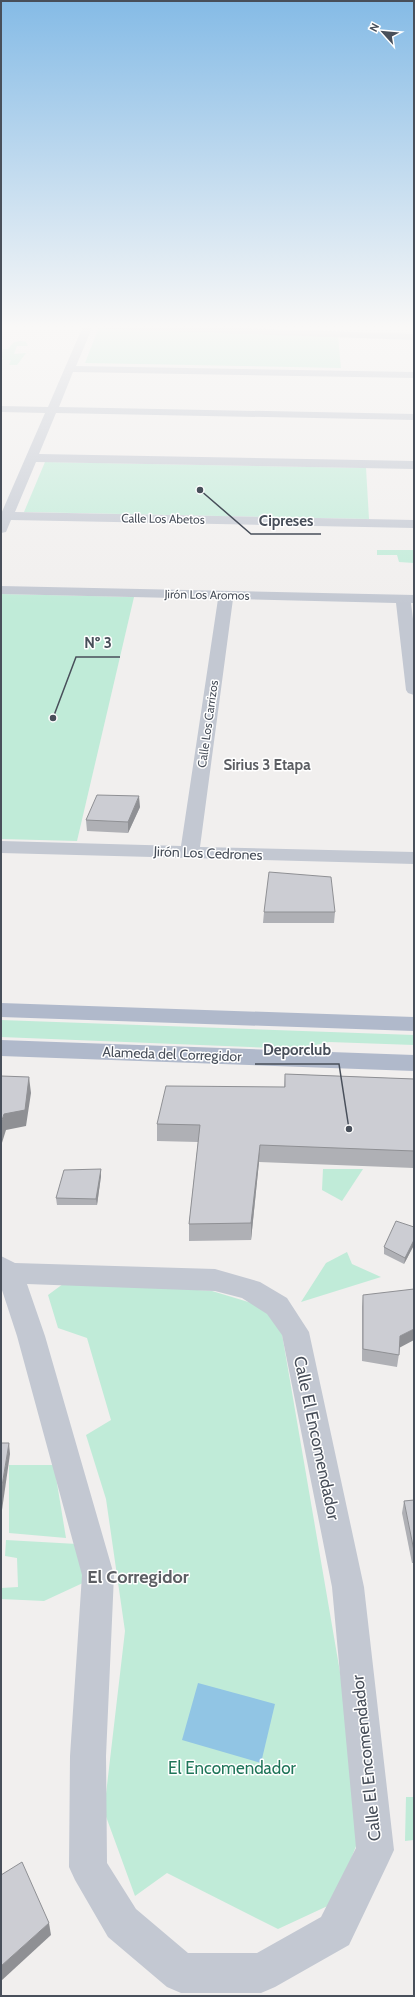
<svg xmlns="http://www.w3.org/2000/svg" width="415" height="1997" font-family="Cabin,sans-serif">
  <style>
    .green { fill: #c0ebd8 }
    .water { fill: #91c5e4 }
    .lines { fill: none; stroke-linecap: round; stroke-linejoin: round }
    .minor { fill: #c3c8d2; fill-rule: evenodd }
    .major { fill: #b0b9cb; fill-rule: evenodd }
    .wall { fill: #afb0b5 }
    .shaded-wall { fill: #8f9094 }
    .building { fill: #cccdd3; stroke: #8f9094 }
    .labels { text-anchor: middle; stroke-width: 3; stroke-linejoin: round; paint-order: stroke }
    .far-street-label { font-size: 12px; fill: #484f5a; stroke: #fff }
    .street-label { font-size: 14px; fill: #484f5a; stroke: #fff }
    .neighbourhood-label { font-size: 15px; font-weight: bold; fill: #5c5e63; stroke: #fff }
    .near-street-label { font-size: 17px; fill: #484f5a; stroke: #fff }
    .near-park-label { font-size: 17px; fill: #1f7559; stroke: #fff }
    .near-neighbourhood-label { font-size: 18px; font-weight: bold; fill: #5c5e63; stroke: #fff }
    .leader { fill: none; stroke: #484f5a; stroke-width: 1.5 }
    .callout-dot { fill: #484f5a; stroke: #fff; stroke-width: 1.5 }
    .callout-label { font-size: 15px; text-anchor: middle; font-weight: bold; fill: #484f5a; stroke: #fff; stroke-width: 3; stroke-linejoin: round; paint-order: stroke }
  </style>
  <rect width="100%" height="100%" fill="#f1efee"/>
  <!-- green -->
  <g class="green">
    <polygon points="99,327 338,336 341,368 85,363"/>
    <polygon points="20,341 31,342 26,342 28,346 17,346 14,354 26,353 17,365 9,365 11,360 2,360 3,358 1,357 3,349 8,349 14,342"/>
    <polygon points="45,462 366,468 369,519 24,512"/>
    <polygon points="377,550 414,550 414,563 399,562 397,555 377,555"/>
    <polygon points="1,594 134,597 77,841 1,839"/>
    <polygon points="1,1020 414,1035 414,1045 329,1042 298,1049 1,1037"/>
    <polygon points="323,1169 363,1169 342,1201 322,1190"/>
    <polygon points="347,1252 352,1264 381,1277 301,1302 326,1263"/>
    <polygon points="67,1281 212,1291 255,1304 270,1314 282,1334 352,1742 363,1828 334,1903 278,1929 167,1873 135,1896 104,1811 125,1631 106,1499 86,1435 111,1420 87,1338 58,1328 48,1295"/>
    <polygon points="9,1465 54,1465 66,1538 9,1533"/>
    <polygon points="6,1540 77,1544 85,1582 44,1601 1,1599 1,1588 18,1587 17,1558 5,1556"/>
    <polygon points="406,1797 414,1797 414,1840 405,1841"/>
  </g>
  <!-- water -->
  <polygon class="water" points="198,1683 275,1704 261,1763 182,1740"/>
  <g class="lines">
    <!-- minor -->
    <g class="minor">
      <polygon points="83,326 93,326 76,366 414,372 414,378 73,372 59,407 414,414 414,420 56,413 39,454 414,461 414,469 36,462 15,512 414,520 414,528 11,520 6,532 1,533 1,514 45,413 1,412 1,406 48,407"/>
      <polygon points="104,326 176,326 414,334 414,340 109,329"/>
      <polygon points="1,586 414,595 414,603 411,603 414,627 414,695 408,693 406,690 396,603 233,599 200,847 414,852 414,864 1,853 1,841 181,846 218,599 1,594"/>
      <path d="M 1,1256 L 15,1263 L 215,1269 L 260,1282 L 287,1298 L 309,1332 L 364,1587 L 394,1850 L 388,1863 L 349,1945 L 275,1987 L 261,1993 L 181,1993 L 167,1987 L 108,1937 L 75,1880 L 69,1867 L 70,1756 L 82,1575 L 17,1336 L 1,1287 ZM 27,1284 L 215,1291 L 242,1298 L 267,1314 L 282,1335 L 332,1587 L 356,1848 L 321,1917 L 257,1953 L 188,1953 L 136,1909 L 107,1863 L 106,1756 L 114,1575 L 45,1336 Z"/>
    </g>
    <!-- major -->
    <g class="major">
      <polygon points="1,1003 414,1017 414,1031 1,1017"/>
      <polygon points="1,1040 414,1055 414,1071 1,1056"/>
    </g>
  </g>
  <!-- wall -->
  <g class="wall">
    <polygon points="140,807 128,833 87,831 86,820"/>
    <polygon points="264,912 335,912 334,923 263,923"/>
    <polygon points="285,1074 414,1079 414,1168 259,1162 251,1240 189,1241 189,1224 198,1142 157,1141 157,1124 284,1087"/>
    <polygon points="101,1169 101,1176 97,1205 57,1205 56,1198"/>
    <polygon points="414,1227 414,1245 404,1264 384,1254 384,1247"/>
    <polygon points="363,1295 400,1347 397,1367 362,1361 362,1307"/>
    <polygon points="414,1500 414,1563 412,1563 402,1513 404,1501"/>
  </g>
  <!-- shaded-wall -->
  <g class="shaded-wall">
    <polygon points="139,796 140,807 128,833 128,822"/>
    <polygon points="29,1077 31,1093 26,1126 6,1130 1,1146 1,1123 4,1114"/>
    <polygon points="260,1145 259,1162 251,1240 251,1223"/>
    <polygon points="101,1169 101,1176 97,1205 96,1199"/>
    <polygon points="414,1240 414,1245 404,1264 405,1258"/>
    <polygon points="414,1329 414,1340 399,1348 400,1336"/>
    <polygon points="9,1443 10,1454 1,1517 1,1492"/>
    <polygon points="49,1923 51,1935 1,1981 1,1966"/>
  </g>
  <!-- building -->
  <g class="building">
    <polygon points="97,795 139,796 128,822 86,820"/>
    <polygon points="269,872 331,877 335,912 264,912"/>
    <polygon points="285,1074 414,1079 414,1151 260,1145 251,1223 189,1224 200,1125 157,1124 166,1086 285,1087"/>
    <polygon points="1,1076 29,1077 25,1110 4,1114 1,1123"/>
    <polygon points="101,1169 96,1199 56,1198 64,1170"/>
    <polygon points="396,1221 414,1227 414,1240 405,1258 384,1247"/>
    <polygon points="414,1289 414,1329 400,1336 399,1355 363,1349 363,1295"/>
    <polygon points="1,1443 9,1443 1,1492"/>
    <polygon points="414,1500 414,1551 404,1501"/>
    <polygon points="22,1862 49,1923 1,1966 1,1875"/>
  </g>
  <!-- sky -->
  <linearGradient id="sky" x2="0" y2="1"><stop stop-color="#85bbe6"/><stop offset="0.54" stop-color="#f9f8f7"/><stop offset="1" stop-color="#f9f8f7" stop-opacity="0"/></linearGradient>
  <rect width="415" height="605" fill="url(#sky)"/>
  <g class="labels">
    <!-- far-street labels -->
    <g class="far-street-label">
      <text transform="translate(163 519) rotate(1)" y="4">Calle Los Abetos</text>
      <text transform="translate(207 595) rotate(1)" y="4">Jirón Los Aromos</text>
      <text transform="translate(208 724) rotate(-82)" y="4">Calle Los Carrizos</text>
    </g>
    <!-- street labels -->
    <g class="street-label">
      <text transform="translate(208 853) rotate(2)" y="5">Jirón Los Cedrones</text>
      <text transform="translate(172 1054) rotate(2)" y="5">Alameda del Corregidor</text>
    </g>
    <!-- neighbourhood labels -->
    <g class="neighbourhood-label">
      <text x="267" y="770">Sirius 3 Etapa</text>
    </g>
    <!-- near-street labels -->
    <g class="near-street-label">
      <text transform="translate(317 1438) rotate(78)" y="6">Calle El Encomendador</text>
      <text transform="translate(366 1758) rotate(-96)" y="6">Calle El Encomendador</text>
    </g>
    <!-- near-park labels -->
    <g class="near-park-label">
      <text x="232" y="1774">El Encomendador</text>
    </g>
    <!-- near-neighbourhood labels -->
    <g class="near-neighbourhood-label">
      <text x="138" y="1583">El Corregidor</text>
    </g>
  </g>
  <!-- callouts -->
  <path class="leader" d="M200 490L251 534H321M53 718L76 657H120M349 1129L339 1064H255"/>
  <g class="callout-dot">
    <circle cx="200" cy="490" r="4"/>
    <circle cx="53" cy="718" r="4"/>
    <circle cx="349" cy="1129" r="4"/>
  </g>
  <g class="callout-label">
    <text x="286" y="526">Cipreses</text>
    <text x="98" y="648">Nº 3</text>
    <text x="297" y="1055">Deporclub</text>
  </g>
  <!-- border -->
  <rect width="415" height="1997" fill="none" stroke="#484f5a" stroke-width="4"/>
  <!-- north arrow -->
  <g transform="translate(383 32) rotate(297)" stroke="#ffffff" stroke-width="3" paint-order="stroke">
  <path d="M0-3L7 15L0 10L-7 15Z" fill="#484f5a"/>
  <text y="-6" font-size="11" font-weight="bold" text-anchor="middle" fill="#484f5a">N</text>
  </g>
</svg>
